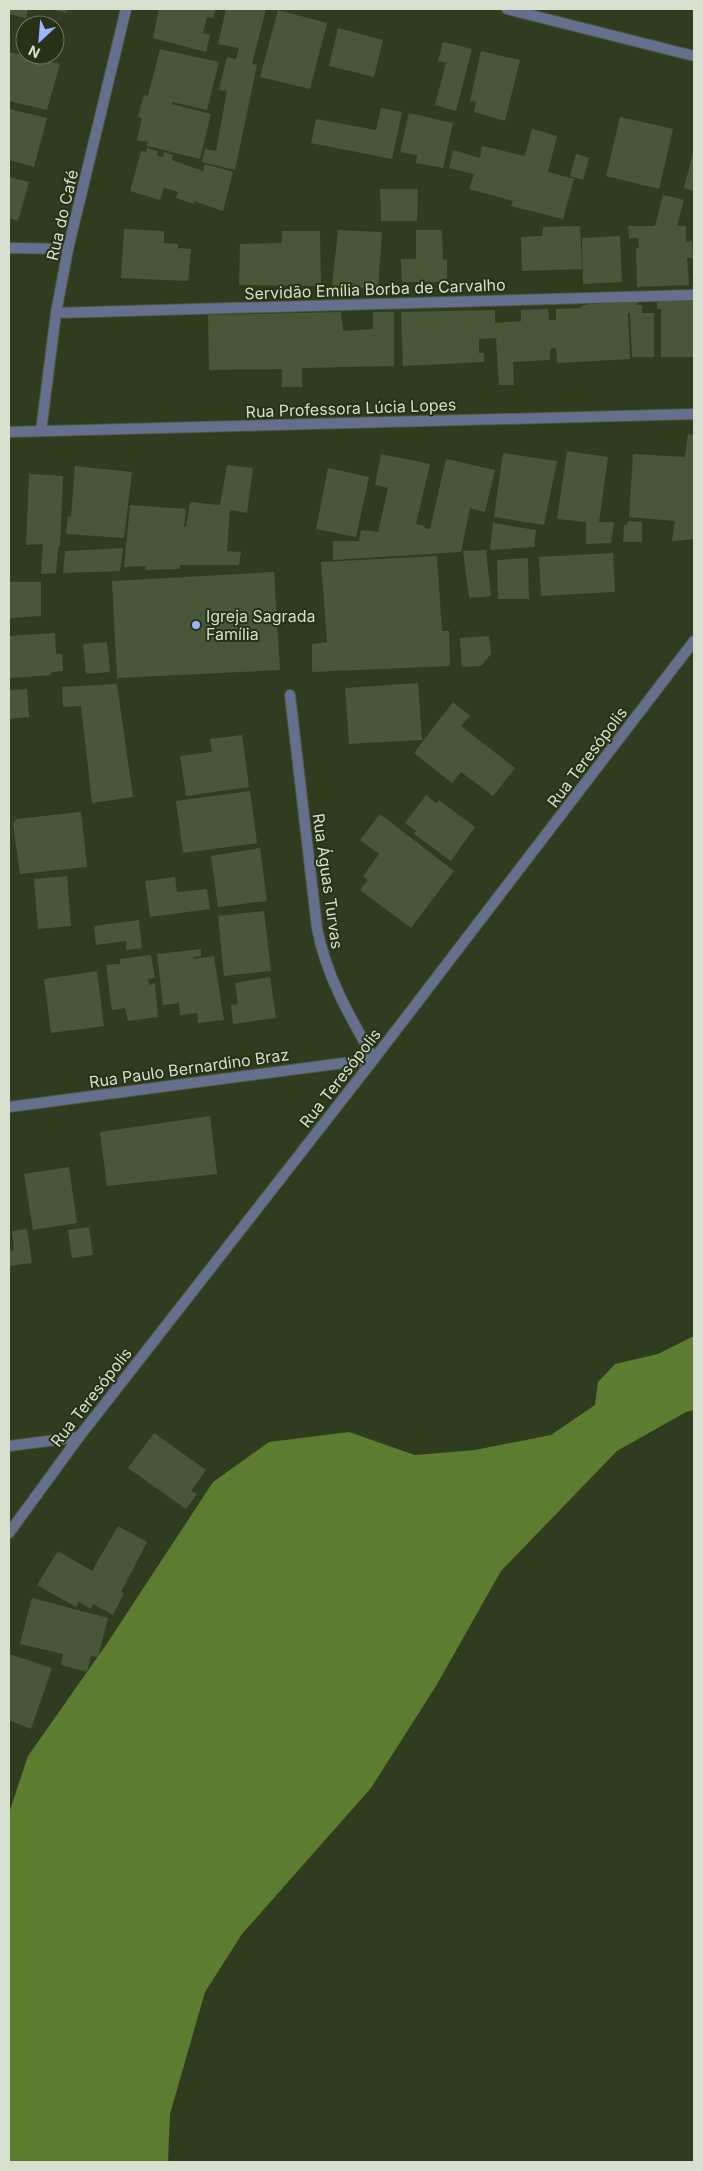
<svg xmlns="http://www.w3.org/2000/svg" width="703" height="2171" font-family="Inter,sans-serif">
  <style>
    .forest { fill: #5c7c2f }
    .building { fill: #495739 }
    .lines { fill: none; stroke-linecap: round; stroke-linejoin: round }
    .minor-casing { stroke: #4d593f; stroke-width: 12 }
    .tertiary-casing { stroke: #4d593f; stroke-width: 12 }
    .minor { stroke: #65708f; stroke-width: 10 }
    .tertiary { stroke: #65708f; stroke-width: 10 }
    .poi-dot { fill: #9bb4fd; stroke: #253216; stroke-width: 2 }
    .labels { text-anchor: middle; stroke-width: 4; stroke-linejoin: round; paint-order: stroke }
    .street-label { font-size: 16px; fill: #d7dfce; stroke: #253216 }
    .poi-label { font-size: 16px; fill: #d7dfce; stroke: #253216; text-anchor: start }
  </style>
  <rect width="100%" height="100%" fill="#2f3c20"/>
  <!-- forest -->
  <polygon class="forest" points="694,1336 694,1410 686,1412 617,1451 501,1571 436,1686 371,1788 242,1934 205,1992 170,2114 168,2162 9,2162 9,1813 28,1756 106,1645 213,1482 269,1442 349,1432 415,1455 475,1450 551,1435 595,1405 598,1382 615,1364 658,1354"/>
  <!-- building -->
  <g class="building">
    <polygon points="9,9 28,9 26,18 9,14"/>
    <polygon points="51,9 67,9 66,13"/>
    <polygon points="159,9 216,9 213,18 207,17 203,33 210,35 206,52 153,38"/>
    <polygon points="226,9 266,9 252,64 257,65 235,170 202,162 205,149 216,151 227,91 219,90 227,57 236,59 239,48 218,44"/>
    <polygon points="278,10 327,23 310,89 260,77"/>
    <polygon points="338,28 383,40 374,77 329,66"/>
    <polygon points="443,42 472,49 456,111 435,105 446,63 438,61"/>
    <polygon points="160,49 219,62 207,110 172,102 172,104 211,114 200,159 147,146 148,142 137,140 142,118 138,117 144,95 148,96"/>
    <polygon points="481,51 520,60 505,121 474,112 476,102 470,101"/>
    <polygon points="9,52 60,64 47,110 9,101"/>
    <polygon points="381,108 402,112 392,159 311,143 316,119 376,130"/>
    <polygon points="9,109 47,118 34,167 9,160"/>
    <polygon points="409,113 453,123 443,168 416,163 417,155 400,152"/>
    <polygon points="620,117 673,129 659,189 606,176"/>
    <polygon points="532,129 557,136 548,172 574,179 563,219 511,206 513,201 469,189 474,174 449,168 453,150 480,158 482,146 525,156"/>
    <polygon points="147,148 158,151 157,156 163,157 164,152 173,155 172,160 203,171 205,164 233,172 223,211 194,201 194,204 176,198 178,192 164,188 160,200 130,191 141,151 146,152"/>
    <polygon points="694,149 694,191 684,188"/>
    <polygon points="576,154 589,158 583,180 570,176"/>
    <polygon points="9,177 29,182 18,221 9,218"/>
    <polygon points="380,189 418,189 417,221 381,221"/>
    <polygon points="663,195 684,200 677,226 686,226 686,242 692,241 693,258 687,258 689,285 637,287 636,249 639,248 638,238 629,238 628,226 655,226"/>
    <polygon points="580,226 582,269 522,271 521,237 542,236 543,227"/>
    <polygon points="124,229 164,231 164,243 178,244 178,248 191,249 188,281 121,278"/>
    <polygon points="338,230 382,232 378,290 332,285"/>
    <polygon points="416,230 442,230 443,260 447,259 447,282 402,282 401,259 416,259"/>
    <polygon points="282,231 320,231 321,286 239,285 240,244 282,243"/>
    <polygon points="620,236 622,282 583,284 582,238"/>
    <polygon points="694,298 694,357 661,357 661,309 657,309 657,300"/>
    <polygon points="637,301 637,305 642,305 642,313 654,313 654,357 632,357 630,313 628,313 630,359 557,363 556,348 550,349 550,360 513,362 514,385 499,385 496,338 479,339 479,353 484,353 484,362 403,366 401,312 495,310 495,323 521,321 521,310 548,309 549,320 556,320 556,309 581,308 581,306 589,304"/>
    <polygon points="341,312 343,331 373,329 373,312 394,312 394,366 302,368 302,387 282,387 282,369 209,370 208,315"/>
    <polygon points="688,434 694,435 694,539 672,541 675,521 629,517 633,454 685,457"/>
    <polygon points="567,451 608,457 599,522 614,522 611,543 586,544 586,522 557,519"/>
    <polygon points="503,453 557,461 544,525 494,517"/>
    <polygon points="381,454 430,464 416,524 425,526 424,528 430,529 446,459 495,470 485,512 470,508 461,552 333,560 333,541 359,541 361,530 378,532 388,488 375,485"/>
    <polygon points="227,465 253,468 247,513 230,510 227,551 241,552 239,565 180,565 179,569 145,570 146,566 124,567 130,505 186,509 184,527 186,527 190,502 220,505"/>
    <polygon points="75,466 132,472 124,538 66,534 68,516 71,517"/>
    <polygon points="328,468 369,477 356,537 316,529"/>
    <polygon points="29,474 63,476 60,547 58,547 56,573 41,574 43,544 26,545"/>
    <polygon points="628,521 642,522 642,542 623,542 624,525 627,525"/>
    <polygon points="493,523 536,530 534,547 490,550"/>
    <polygon points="123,548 120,571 63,573 65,551"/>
    <polygon points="486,550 491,596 469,598 463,551"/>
    <polygon points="613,553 615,592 541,596 539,557"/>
    <polygon points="437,556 442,631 449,631 450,666 312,672 312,644 327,642 321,562"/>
    <polygon points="528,558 529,599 498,599 497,560"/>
    <polygon points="274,572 280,670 117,678 112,581"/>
    <polygon points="9,582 41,582 41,616 9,618"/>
    <polygon points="55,633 56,654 62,654 63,671 51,672 51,675 9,678 9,636"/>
    <polygon points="489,636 491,654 481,666 462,667 460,638"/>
    <polygon points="107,642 110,672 86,674 83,644"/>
    <polygon points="418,683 422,740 349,744 345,688"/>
    <polygon points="117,684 133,797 92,803 81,706 63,707 62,687"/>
    <polygon points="27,689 29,717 9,719 9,690"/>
    <polygon points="453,702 470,716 461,726 515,768 493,796 461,772 452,783 414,753"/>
    <polygon points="242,735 249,787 186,796 180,756 212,752 210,739"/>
    <polygon points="250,791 257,843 183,853 176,801"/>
    <polygon points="426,795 436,803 439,800 475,827 451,861 414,834 416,831 405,823"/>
    <polygon points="81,812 87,867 20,874 13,824 16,819"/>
    <polygon points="380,814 454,871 411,928 360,890 368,880 363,876 379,854 360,840"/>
    <polygon points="260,848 267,901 218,907 211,856"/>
    <polygon points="67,876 71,926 38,929 34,879"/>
    <polygon points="175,877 177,892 207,889 210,909 150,917 145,881"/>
    <polygon points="264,911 271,971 224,976 218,916"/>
    <polygon points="139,920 142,948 126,950 126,941 96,945 94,926"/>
    <polygon points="201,949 201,956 193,957 193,959 214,956 224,1020 198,1023 197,1013 180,1015 179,1003 163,1005 157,954"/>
    <polygon points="151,955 155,978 148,979 149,985 155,983 158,1017 128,1021 125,1008 112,1010 106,965 120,964 120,959"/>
    <polygon points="97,971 104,1026 51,1033 44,979"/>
    <polygon points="270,977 276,1018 233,1024 231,1005 238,1004 235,983"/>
    <polygon points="210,1116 217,1174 107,1186 100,1132"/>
    <polygon points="69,1167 77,1223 33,1230 24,1174"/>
    <polygon points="89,1227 93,1255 72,1258 68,1230"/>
    <polygon points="27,1229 32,1263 9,1266 9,1251 14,1250 12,1231"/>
    <polygon points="154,1433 206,1470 191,1491 197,1494 186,1509 128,1468"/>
    <polygon points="118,1526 147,1542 121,1592 124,1593 113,1615 93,1604 91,1609 79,1602 76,1607 37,1585 58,1551 92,1571"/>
    <polygon points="32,1598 108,1618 98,1657 91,1656 87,1672 61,1665 63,1654 20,1644"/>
    <polygon points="9,1654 52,1668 31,1729 9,1720"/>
  </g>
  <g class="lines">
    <defs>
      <g id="minor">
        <polyline points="507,9 694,56"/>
        <polyline points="9,248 68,249"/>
        <polyline points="56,313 694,295"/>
        <polyline points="41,431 56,313 68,249 126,9"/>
        <polyline points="9,432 694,414"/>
        <path d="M 9,1107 L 374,1059 C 350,1017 326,976 317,928 L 290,695"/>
        <polyline points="9,1446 79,1437"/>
      </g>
      <polyline id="tertiary" points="9,1533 79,1437 374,1059 694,641"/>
    </defs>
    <!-- minor casing -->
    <use href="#minor" class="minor-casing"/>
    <!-- tertiary casing -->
    <use href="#tertiary" class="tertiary-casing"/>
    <!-- minor -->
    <use href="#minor" class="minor"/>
    <!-- tertiary -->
    <use href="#tertiary" class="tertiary"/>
  </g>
  <!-- markers -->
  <circle class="poi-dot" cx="196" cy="625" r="5"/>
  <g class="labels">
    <!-- street labels -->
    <g class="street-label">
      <text transform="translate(62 215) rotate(-77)" y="6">Rua do Café</text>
      <text transform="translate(375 289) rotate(-2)" y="6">Servidão Emília Borba de Carvalho</text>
      <text transform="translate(351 408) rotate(-2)" y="6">Rua Professora Lúcia Lopes</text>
      <text transform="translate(587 757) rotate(-53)" y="6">Rua Teresópolis</text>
      <text transform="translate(328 881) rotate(82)" y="6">Rua Águas Turvas</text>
      <text transform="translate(189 1068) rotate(-8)" y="6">Rua Paulo Bernardino Braz</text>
      <text transform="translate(340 1078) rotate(-52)" y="6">Rua Teresópolis</text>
      <text transform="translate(91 1397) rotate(-52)" y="6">Rua Teresópolis</text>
    </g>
    <!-- poi labels -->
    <g class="poi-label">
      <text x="206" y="622">Igreja Sagrada<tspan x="206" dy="18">Família</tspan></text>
    </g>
  </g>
  <!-- border -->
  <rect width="703" height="2171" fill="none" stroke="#d7dfce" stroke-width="20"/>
  <!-- north arrow -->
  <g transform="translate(40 40) rotate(206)"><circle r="24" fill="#253216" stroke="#6c7760"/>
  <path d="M0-4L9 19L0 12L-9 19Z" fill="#9bb4fd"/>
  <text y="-8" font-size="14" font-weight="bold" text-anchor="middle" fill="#d7dfce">N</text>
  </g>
</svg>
